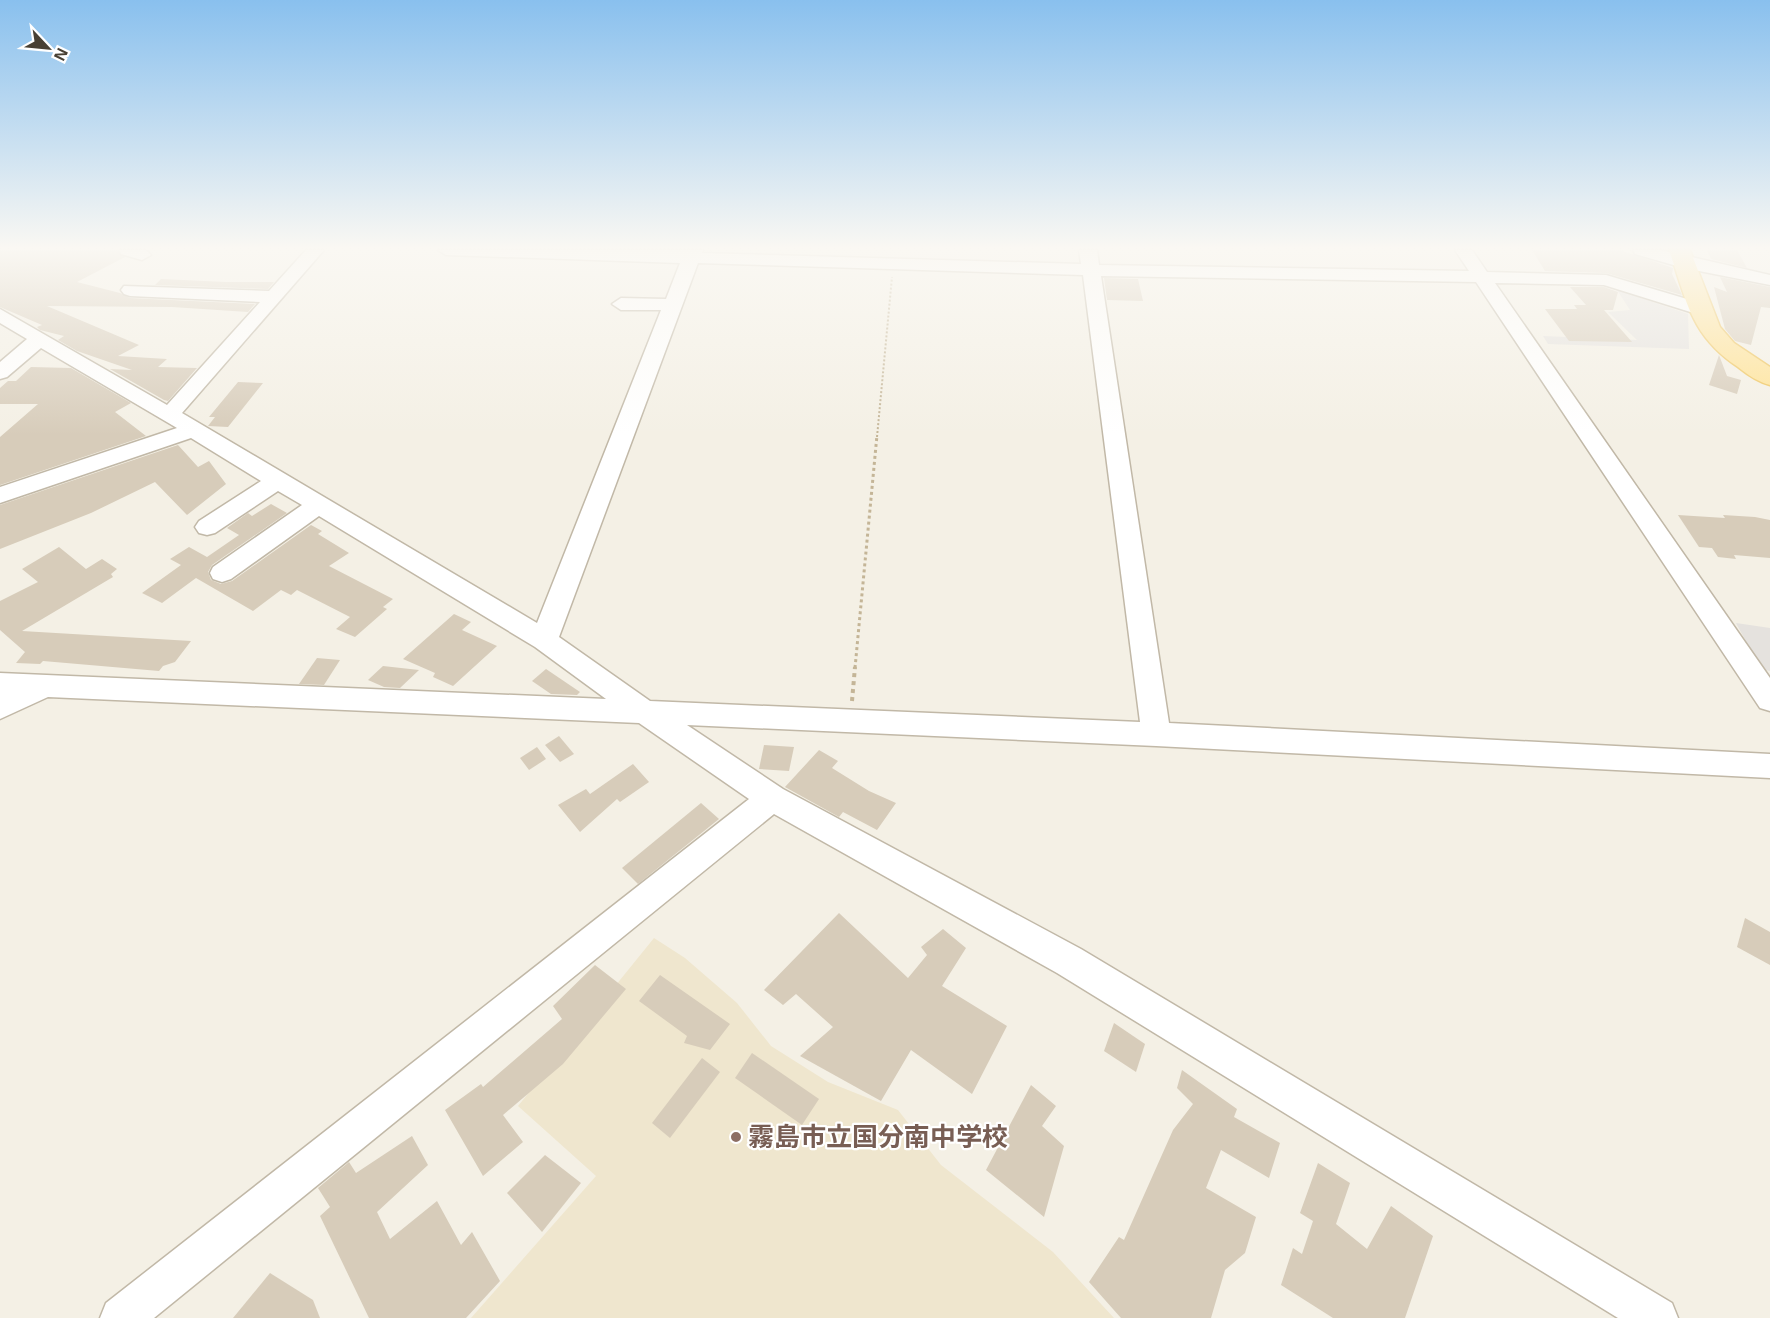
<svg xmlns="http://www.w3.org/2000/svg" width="1770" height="1318" font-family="Arial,'Noto Sans JP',sans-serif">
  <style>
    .education { fill: #efe6ce }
    .parking { fill: #e5e2de }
    .building { fill: #d7ccba }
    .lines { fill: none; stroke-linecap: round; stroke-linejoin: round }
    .minor-casing { stroke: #c1b8a7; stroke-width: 3 }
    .major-casing { stroke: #efc459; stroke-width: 3 }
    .path-far2 { stroke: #c4b597; stroke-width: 2; stroke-dasharray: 2 2; stroke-linecap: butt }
    .path-far1 { stroke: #c4b597; stroke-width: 3; stroke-dasharray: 3 3; stroke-linecap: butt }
    .path { stroke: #c4b597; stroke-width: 4; stroke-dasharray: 4 4; stroke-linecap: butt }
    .minor { fill: #fff; fill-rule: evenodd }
    .major { fill: #ffe294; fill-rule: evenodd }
    .education-dot { fill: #8d6e63; stroke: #fff; stroke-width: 2 }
    .labels { text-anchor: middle; stroke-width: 4.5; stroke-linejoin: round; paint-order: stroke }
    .near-education-label { font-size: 26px; font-weight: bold; fill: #785e54; stroke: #fff; text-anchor: start }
  </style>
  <rect width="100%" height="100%" fill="#f4f0e5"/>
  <!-- education -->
  <polygon class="education" points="654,938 685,958 737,1003 771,1046 828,1082 898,1110 941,1165 1053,1252 1114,1318 471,1318 596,1176 518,1106"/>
  <!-- parking -->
  <g class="parking">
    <polygon points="1617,290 1688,314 1689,349 1548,344 1543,336 1637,340 1608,312 1630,310"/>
    <polygon points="1736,623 1770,628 1770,671 1761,669"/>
  </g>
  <!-- building -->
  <g class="building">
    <polygon points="0,250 117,250 125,257 77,282 120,293 130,298 255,304 248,312 172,307 47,306 139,345 118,356 167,359 158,367 197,368 168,401 164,400 110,369 132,370 77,351 58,340 64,336 40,330 37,327 42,325 0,307"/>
    <polygon points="1532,250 1620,250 1673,268 1672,274 1682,295 1606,273 1545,271"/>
    <polygon points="1707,250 1737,250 1747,268 1711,259"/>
    <polygon points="1720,277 1770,287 1770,308 1761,307 1751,345 1735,341 1725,329 1714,287 1727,292"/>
    <polygon points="1104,278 1138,279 1143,301 1107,300"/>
    <polygon points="161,279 226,282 274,282 268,289 155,285"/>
    <polygon points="1570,287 1604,287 1618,292 1613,310 1604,310 1632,342 1569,341 1545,309 1577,309 1574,305 1586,305"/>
    <polygon points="1719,355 1727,376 1741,380 1737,394 1709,385"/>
    <polygon points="31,367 71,368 131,403 115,412 146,436 0,485 0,437 38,404 0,404 0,388 8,381 16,381"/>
    <polygon points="238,382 263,383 228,427 208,426 215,417 209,417"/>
    <polygon points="178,445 198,467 209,461 226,484 187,515 155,482 91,513 0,549 0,505"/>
    <polygon points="271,504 287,513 212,565 208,572 211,580 221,584 232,581 311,525 322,531 318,534 349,553 329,566 393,599 383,607 387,609 355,637 336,629 350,617 297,590 291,595 281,590 253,611 196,578 162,603 142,593 181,565 170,559 189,547 207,557 239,535 227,528 248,513 252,516"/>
    <polygon points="1678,515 1725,518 1723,515 1755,517 1770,520 1770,558 1734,555 1736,559 1718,557 1712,548 1699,547"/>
    <polygon points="59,547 86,569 102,559 117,569 111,574 113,577 22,631 191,641 175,662 163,666 159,671 43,661 40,664 16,663 25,652 0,630 0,601 38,582 22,569"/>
    <polygon points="454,614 471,622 462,630 497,646 453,686 433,677 435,673 403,659"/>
    <polygon points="317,658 340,660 324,685 299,684"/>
    <polygon points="383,666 419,670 400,688 384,687 368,680"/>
    <polygon points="546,669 580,692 577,695 551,694 532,681"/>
    <polygon points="559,736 574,754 560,762 545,745"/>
    <polygon points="764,745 794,747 789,771 759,769"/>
    <polygon points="537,747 546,759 529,770 520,758"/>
    <polygon points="819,750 838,761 832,768 869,791 896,803 877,830 843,812 839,817 785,787"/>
    <polygon points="633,764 649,782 620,802 617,799 580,832 558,805 586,789 590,794"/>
    <polygon points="701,803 719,819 638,884 622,868"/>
    <polygon points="839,913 908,978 927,955 921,947 943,929 966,948 942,986 1007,1026 972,1094 911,1050 881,1101 800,1056 833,1027 796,994 783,1005 764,990"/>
    <polygon points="1745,918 1770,932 1770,965 1737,947"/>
    <polygon points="595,965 626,989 563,1064 503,1115 523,1142 483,1176 445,1110 481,1084 483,1087 562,1019 553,1006"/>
    <polygon points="660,975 730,1024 710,1050 684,1043 687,1036 639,1001"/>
    <polygon points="1114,1023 1145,1044 1136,1072 1104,1051"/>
    <polygon points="752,1053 819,1099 802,1125 735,1078"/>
    <polygon points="702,1058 720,1072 670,1138 652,1123"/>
    <polygon points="1182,1070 1237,1109 1234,1117 1280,1143 1269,1178 1221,1150 1206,1188 1256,1217 1245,1253 1225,1270 1211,1318 1121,1318 1089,1282 1119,1237 1124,1240 1173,1130 1193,1104 1177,1088"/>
    <polygon points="1031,1085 1056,1106 1042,1126 1064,1146 1044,1217 986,1170"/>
    <polygon points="412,1136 428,1165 377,1212 390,1239 437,1201 461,1245 472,1232 500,1281 466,1318 369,1318 320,1216 330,1207 318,1188 349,1162 356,1173"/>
    <polygon points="545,1155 581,1183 542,1232 507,1193"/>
    <polygon points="1318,1163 1350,1183 1336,1224 1367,1249 1391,1206 1433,1236 1405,1318 1333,1318 1281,1285 1293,1248 1302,1254 1313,1221 1300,1213"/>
    <polygon points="270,1273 313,1300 320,1318 233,1318"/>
  </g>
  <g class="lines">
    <defs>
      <g id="minor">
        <polygon points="119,250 146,250 151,255 142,260 121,254"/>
        <path d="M 306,250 L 324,250 L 182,413 L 537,623 L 661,310 L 621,310 L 612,304 L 621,298 L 666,299 L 680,263 L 446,255 L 438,250 L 703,250 L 702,253 L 1081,264 L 1079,250 L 1097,250 L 1099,265 L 1469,271 L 1455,250 L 1472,250 L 1487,272 L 1606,275 L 1707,305 L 1709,309 L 1700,315 L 1604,285 L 1495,283 L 1770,678 L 1770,711 L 1760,708 L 1476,282 L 1101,276 L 1169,723 L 1770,754 L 1770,778 L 1156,746 L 687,725 L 783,789 L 1081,949 L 1672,1303 L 1678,1318 L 1618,1318 L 1057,973 L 774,814 L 154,1318 L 100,1318 L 106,1303 L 749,799 L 639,723 L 48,697 L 0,719 L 0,673 L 606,699 L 535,647 L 319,516 L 231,579 L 222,582 L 213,579 L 210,573 L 213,567 L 302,505 L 278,491 L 215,533 L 207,535 L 199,533 L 195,527 L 199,521 L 261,481 L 191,438 L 0,503 L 0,487 L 177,428 L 41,348 L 7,377 L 0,379 L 0,362 L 27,339 L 0,323 L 0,309 L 167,405 L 260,302 L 130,296 L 124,294 L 121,290 L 124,286 L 269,291 ZM 698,263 L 1083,275 L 1140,722 L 650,701 L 559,637 Z"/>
        <polygon points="1633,250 1661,250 1770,275 1770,285 1684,268 1635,254"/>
      </g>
      <path id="major" d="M 1669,250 L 1690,250 L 1720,327 L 1734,343 L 1770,367 L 1770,385 C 1758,382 1748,375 1738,367 C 1690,335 1687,301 1669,250 Z"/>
    </defs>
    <!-- minor casing -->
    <use href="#minor" class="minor-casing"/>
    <!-- major casing -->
    <use href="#major" class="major-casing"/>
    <!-- path-far2 -->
    <polyline class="path-far2" points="877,437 892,277"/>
    <!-- path-far1 -->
    <polyline class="path-far1" points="855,668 877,435"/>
    <!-- path -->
    <polyline class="path" points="852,701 855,667"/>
    <!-- minor -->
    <use href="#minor" class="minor"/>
    <!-- major -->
    <use href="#major" class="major"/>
  </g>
  <!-- sky -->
  <linearGradient id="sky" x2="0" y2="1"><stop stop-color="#89c0ee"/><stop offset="0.57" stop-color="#faf8f3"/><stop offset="1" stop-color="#faf8f3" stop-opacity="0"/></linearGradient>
  <rect width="1770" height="435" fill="url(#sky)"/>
  <!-- markers -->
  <circle class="education-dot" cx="736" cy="1137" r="6"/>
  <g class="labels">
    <!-- near-education labels -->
    <g class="near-education-label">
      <text x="748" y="1146">霧島市立国分南中学校</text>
    </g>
  </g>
  <!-- north arrow -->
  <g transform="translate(48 48) rotate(116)" stroke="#ffffff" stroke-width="4.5" paint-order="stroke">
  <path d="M0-4.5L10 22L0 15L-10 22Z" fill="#484034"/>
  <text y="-9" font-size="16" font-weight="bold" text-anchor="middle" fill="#484034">N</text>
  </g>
</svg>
